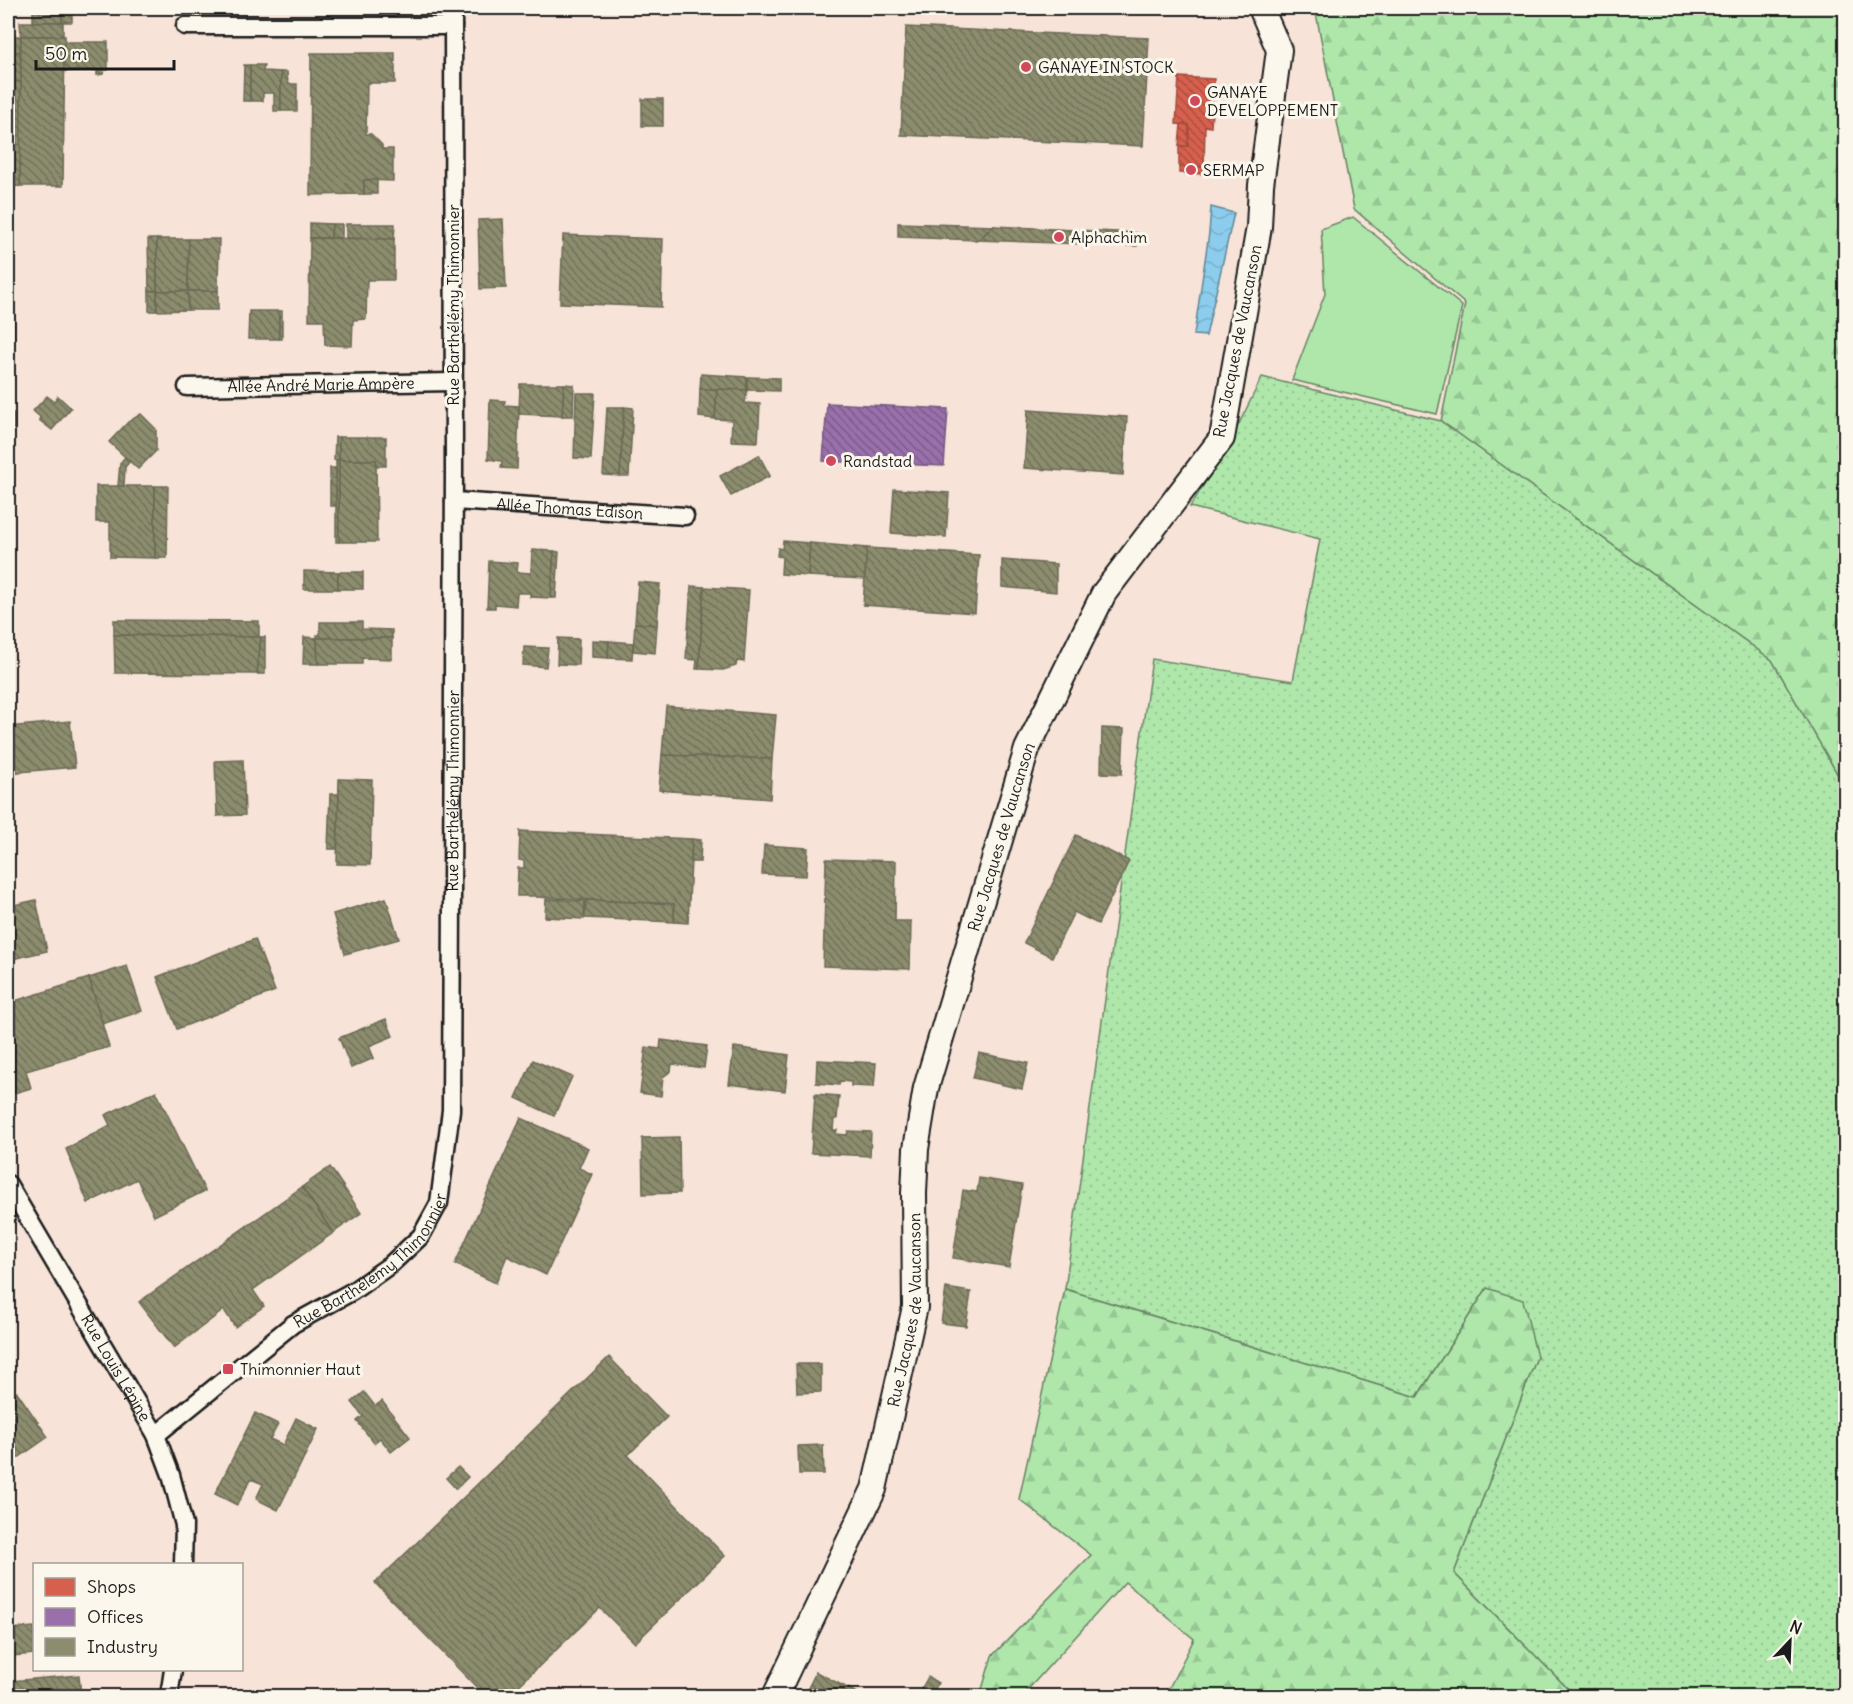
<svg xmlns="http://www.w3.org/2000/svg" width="1853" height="1704" font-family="Delius,sans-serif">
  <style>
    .grass { fill: url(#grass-dots); stroke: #668264; stroke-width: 1.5 }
    .forest { fill: url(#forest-firs); stroke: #668264; stroke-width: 1.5 }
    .garden { fill: #afe7ab; stroke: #668264; stroke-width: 1.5 }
    .water { fill: url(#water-waves); stroke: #5f8699; stroke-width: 1.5 }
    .shops { fill: url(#shops-back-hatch); stroke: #9e4c3e; stroke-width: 1.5 }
    .offices { fill: url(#offices-back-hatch); stroke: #745780; stroke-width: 1.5 }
    .industry { fill: url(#industry-back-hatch); stroke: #6a6a55; stroke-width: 1.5 }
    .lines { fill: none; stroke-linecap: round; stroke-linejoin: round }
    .street-casing { stroke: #1c1c1c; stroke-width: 21 }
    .secondary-casing { stroke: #1c1c1c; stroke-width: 28 }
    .street { stroke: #fbf7ec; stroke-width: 16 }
    .secondary { stroke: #fbf7ec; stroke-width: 24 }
    .poi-dot { fill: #d1495b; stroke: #fbf7ec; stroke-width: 2 }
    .labels { text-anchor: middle; stroke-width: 6; stroke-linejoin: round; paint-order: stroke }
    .poi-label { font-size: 16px; fill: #1c1c1c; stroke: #fbf7ec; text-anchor: start }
    .street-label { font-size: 16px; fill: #1c1c1c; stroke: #fbf7ec }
  </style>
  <defs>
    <pattern id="grass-dots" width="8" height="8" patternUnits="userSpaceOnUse" patternTransform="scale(1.5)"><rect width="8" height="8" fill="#afe7ab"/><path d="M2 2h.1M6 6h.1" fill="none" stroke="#96c693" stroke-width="1.8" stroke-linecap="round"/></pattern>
    <pattern id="forest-firs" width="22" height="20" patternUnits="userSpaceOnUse" patternTransform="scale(1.5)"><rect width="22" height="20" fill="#afe7ab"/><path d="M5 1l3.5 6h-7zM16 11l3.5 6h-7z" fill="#96c693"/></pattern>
    <pattern id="water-waves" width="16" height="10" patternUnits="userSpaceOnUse" patternTransform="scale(1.5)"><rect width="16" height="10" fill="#8ccded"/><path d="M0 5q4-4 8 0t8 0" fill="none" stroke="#78afcb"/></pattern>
    <pattern id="shops-back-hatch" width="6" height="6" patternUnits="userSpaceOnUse" patternTransform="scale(1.5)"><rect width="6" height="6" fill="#d6604d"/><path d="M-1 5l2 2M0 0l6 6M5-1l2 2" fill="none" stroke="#ad4e3f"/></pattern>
    <pattern id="offices-back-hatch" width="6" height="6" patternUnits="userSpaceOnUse" patternTransform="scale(1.5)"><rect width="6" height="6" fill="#9970ab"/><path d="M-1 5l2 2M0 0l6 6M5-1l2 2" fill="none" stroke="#7c5b8a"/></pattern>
    <pattern id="industry-back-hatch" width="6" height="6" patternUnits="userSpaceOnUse" patternTransform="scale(1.5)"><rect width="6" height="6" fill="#8c8c6e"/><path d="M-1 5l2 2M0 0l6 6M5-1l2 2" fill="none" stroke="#72725a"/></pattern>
  </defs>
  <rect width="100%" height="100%" fill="#f7e3d7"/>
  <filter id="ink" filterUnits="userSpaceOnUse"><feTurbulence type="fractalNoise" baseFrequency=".0167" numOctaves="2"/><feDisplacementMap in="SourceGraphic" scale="12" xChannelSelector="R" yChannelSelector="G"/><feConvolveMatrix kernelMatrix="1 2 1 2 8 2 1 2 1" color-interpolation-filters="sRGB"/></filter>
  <g filter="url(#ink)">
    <!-- grass -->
    <polygon class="grass" points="1262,377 1441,421 1772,660 1845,787 1845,1696 1575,1696 1454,1573 1537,1357 1487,1288 1417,1397 1065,1289 1152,659 1293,681 1320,539 1190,507 1230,442"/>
    <!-- forest -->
    <g class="forest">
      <polygon points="1315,8 1845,8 1845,787 1772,660 1441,421 1465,304 1354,209"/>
      <polygon points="1487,1288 1523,1300 1537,1357 1454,1573 1575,1696 1165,1696 1194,1639 1125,1582 1022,1696 980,1696 992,1656 1091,1555 1019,1499 1065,1289 1417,1397"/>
    </g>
    <!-- garden -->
    <polygon class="garden" points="1353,217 1462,306 1437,414 1292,380 1325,294 1321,229"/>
    <!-- water -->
    <polygon class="water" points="1211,207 1234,213 1206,336 1194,335 1209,233"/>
    <!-- shops -->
    <g class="shops">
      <polygon points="1179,77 1214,79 1211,127 1205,126 1204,167 1179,167 1179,146 1188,146 1189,125 1176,124"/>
      <polygon points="1181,124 1189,125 1188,146 1179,146"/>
      <polygon points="1179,167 1204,167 1203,174 1179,173"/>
    </g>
    <!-- offices -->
    <polygon class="offices" points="827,403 948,409 944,466 823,461"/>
    <!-- industry -->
    <g class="industry">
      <rect x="33" y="8" width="29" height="14"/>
      <rect x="62" y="8" width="10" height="14"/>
      <polygon points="20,22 63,22 63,36 21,36"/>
      <polygon points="906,27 1149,38 1143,146 901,135"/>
      <polygon points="8,36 21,36 20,52 8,52"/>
      <polygon points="21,36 65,36 63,186 20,186"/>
      <polygon points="64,42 108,42 108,70 104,70 103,74 97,75 97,70 64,71"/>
      <polygon points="8,52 20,52 21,82 8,82"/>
      <polygon points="311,53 395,53 395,83 367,83 366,134 371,134 382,145 382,149 393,149 393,181 364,180 364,194 310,195"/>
      <polygon points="244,65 250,65 250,101 243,101"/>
      <polygon points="250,65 264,65 263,71 281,72 281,111 274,111 274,93 263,93 263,101 250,101"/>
      <polygon points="281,72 287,72 288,84 297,84 297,111 281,111"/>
      <polygon points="8,82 21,82 20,186 8,187"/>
      <rect x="642" y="99" width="21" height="27"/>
      <rect x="364" y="180" width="13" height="14"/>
      <polygon points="503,219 506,288 480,289 478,220"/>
      <polygon points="310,223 332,224 331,238 310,238"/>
      <polygon points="898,223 994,226 978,240 898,237"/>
      <polygon points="332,224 342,224 342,238 331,238"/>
      <polygon points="346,224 395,224 394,239 346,238"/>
      <polygon points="994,226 1137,233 1137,246 978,240"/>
      <polygon points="563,235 663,239 661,307 560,303"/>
      <polygon points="310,238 394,239 394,280 367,280 366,319 353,320 352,346 325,345 324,320 309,320"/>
      <polygon points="148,239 157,239 157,291 149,291"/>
      <polygon points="157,239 189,239 188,291 157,291"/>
      <polygon points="189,239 219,239 218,291 188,291"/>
      <rect x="149" y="291" width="8" height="20"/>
      <polygon points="157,291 188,291 188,310 157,311"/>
      <rect x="188" y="291" width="30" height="19"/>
      <rect x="8" y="306" width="6" height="40"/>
      <polygon points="249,311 279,311 279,339 248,339"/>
      <rect x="279" y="311" width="3" height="28"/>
      <polygon points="701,374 747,377 747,390 700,389"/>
      <polygon points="747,377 779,378 779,391 747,390"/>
      <polygon points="520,384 564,384 562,416 519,414"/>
      <polygon points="564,384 574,385 573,416 562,416"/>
      <polygon points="700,389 717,389 715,419 699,417"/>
      <polygon points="717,389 747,390 745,403 760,404 758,442 731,441 732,420 715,419"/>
      <polygon points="576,393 595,393 591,459 574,458"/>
      <polygon points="47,396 54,401 58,396 71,408 52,430 39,420 40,417 33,411"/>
      <polygon points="490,400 505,401 504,405 519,406 517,469 501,468 502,461 488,459"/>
      <polygon points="607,407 624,407 620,476 603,475"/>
      <polygon points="624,407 633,408 629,476 620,476"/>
      <polygon points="1028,410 1127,417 1123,475 1024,468"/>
      <rect x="8" y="413" width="6" height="16"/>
      <polygon points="141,414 156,429 156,451 138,469 109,442 128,422"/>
      <polygon points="335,437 339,437 339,460 334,460"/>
      <polygon points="339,437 386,437 386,466 377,466 376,460 339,460"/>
      <polygon points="759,455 770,476 731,496 720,476"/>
      <polygon points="125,457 130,461 125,467 124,486 118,486 120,463"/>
      <rect x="336" y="460" width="3" height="82"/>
      <polygon points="339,460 376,460 377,542 339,542"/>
      <rect x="330" y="468" width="6" height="38"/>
      <polygon points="96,486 155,486 155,558 110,557 110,522 96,522"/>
      <polygon points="155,486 168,486 167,558 155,558"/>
      <polygon points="894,489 949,493 946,537 891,533"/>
      <polygon points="783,541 810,543 808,576 781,574 782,557 777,556 778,548 782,549"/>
      <polygon points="810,543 867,548 865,579 808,576"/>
      <polygon points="867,548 979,555 975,613 863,605"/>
      <polygon points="532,550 554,551 551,598 530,597 530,593 517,593 516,606 495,604 495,608 487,608 489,561 518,563 517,572 531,573"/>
      <polygon points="554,551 559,552 556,598 551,598"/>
      <polygon points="1002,560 1056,564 1056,592 1002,587"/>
      <polygon points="304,571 338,572 338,589 304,589"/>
      <rect x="338" y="572" width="25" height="17"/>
      <polygon points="638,582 660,584 657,625 635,623"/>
      <polygon points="691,586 704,587 699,669 696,669 697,660 686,659"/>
      <polygon points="704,587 749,590 744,662 737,661 736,666 723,670 699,669"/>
      <polygon points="114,620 259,621 259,637 114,635"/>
      <polygon points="320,622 362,622 362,629 392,630 392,638 317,638 317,635 320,635"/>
      <polygon points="635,623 657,625 655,653 633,651"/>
      <polygon points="114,635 261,637 257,674 115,673"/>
      <polygon points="261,637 265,637 265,674 257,674"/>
      <polygon points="304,637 317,638 318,664 303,664"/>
      <polygon points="317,638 392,638 392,659 362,658 362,664 318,664"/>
      <polygon points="558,638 579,639 578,665 557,664"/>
      <polygon points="592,640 609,641 608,658 592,657"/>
      <polygon points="609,641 633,643 632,659 608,658"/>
      <polygon points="524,647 548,648 546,667 523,665"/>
      <polygon points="666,706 776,715 772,759 662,755"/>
      <polygon points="70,721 75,767 8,773 8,727"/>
      <polygon points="1102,728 1124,729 1122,774 1101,773"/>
      <polygon points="662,755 772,759 770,799 659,790"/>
      <polygon points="243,760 245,815 217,816 215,761"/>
      <polygon points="339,779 372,780 370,865 337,864"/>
      <polygon points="330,794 339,794 337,849 328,849"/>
      <polygon points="520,831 692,839 688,923 674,922 674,904 536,897 536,896 517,896 518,868 524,868 524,861 519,860"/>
      <polygon points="1076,835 1129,861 1098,924 1074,912 1052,957 1024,943"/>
      <polygon points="692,839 701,840 700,862 691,862"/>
      <polygon points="764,845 808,848 806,876 762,874"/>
      <polygon points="826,859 896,861 895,921 911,921 910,969 823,966"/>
      <polygon points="8,875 14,905 36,900 47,951 8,960"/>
      <polygon points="386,898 399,939 345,954 333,914"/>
      <polygon points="546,899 585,901 584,919 545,917"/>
      <polygon points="586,900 674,904 674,922 585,918"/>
      <polygon points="255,939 275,991 177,1029 157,977"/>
      <polygon points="127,966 142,1011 102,1024 89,978"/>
      <polygon points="89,978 109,1047 26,1071 31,1088 8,1095 8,1068 11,1067 8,1056 8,1003"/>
      <polygon points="386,1019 393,1036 369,1046 374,1058 351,1068 339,1038"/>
      <polygon points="661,1040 707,1046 704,1068 672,1064 671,1071 663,1077 661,1096 640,1093 646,1047 660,1049"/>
      <polygon points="734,1047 789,1055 785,1091 729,1084"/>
      <polygon points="979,1053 1028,1063 1022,1089 973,1078"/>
      <polygon points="533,1060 572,1077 554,1116 516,1098"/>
      <polygon points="817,1060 876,1063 874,1087 851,1086 851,1082 840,1081 839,1085 816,1083"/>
      <polygon points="156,1091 205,1191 154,1216 137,1179 88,1203 66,1149 110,1125 105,1115"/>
      <polygon points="815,1094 839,1096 837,1119 834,1119 833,1130 837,1130 836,1134 847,1135 848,1131 871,1132 870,1156 811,1153"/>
      <polygon points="521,1118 588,1148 579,1168 592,1174 546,1275 507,1256 496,1283 455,1264"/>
      <polygon points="679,1137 680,1193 643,1194 642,1138"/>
      <polygon points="330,1167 361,1213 333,1233 302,1187"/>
      <polygon points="979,1178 1022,1185 1009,1267 953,1258 963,1190 977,1192"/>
      <polygon points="302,1187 333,1233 253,1290 264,1306 235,1327 224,1310 174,1348 139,1302"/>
      <polygon points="946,1288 971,1292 966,1326 941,1323"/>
      <polygon points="609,1357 667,1417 628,1455 725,1556 635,1643 600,1608 508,1696 485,1696 375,1583"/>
      <polygon points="796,1364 821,1364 821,1392 797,1393"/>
      <polygon points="17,1392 48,1437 8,1465 8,1399"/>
      <polygon points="364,1392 375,1406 382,1401 410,1437 391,1452 380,1438 374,1443 357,1421 363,1416 352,1402"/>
      <polygon points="255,1413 278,1424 270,1439 283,1445 296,1418 318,1429 278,1510 256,1499 263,1484 251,1479 237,1505 215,1494"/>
      <polygon points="823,1445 824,1474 799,1474 798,1446"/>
      <polygon points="458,1467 468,1477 456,1489 446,1478"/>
      <polygon points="34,1627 34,1654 12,1656 11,1644 8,1645 8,1629"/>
      <polygon points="816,1672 863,1696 804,1696"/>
      <polygon points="79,1675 81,1696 13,1696 11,1681"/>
      <polygon points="928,1677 938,1683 931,1696 919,1693"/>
    </g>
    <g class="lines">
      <defs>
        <g id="street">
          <polyline points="185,26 453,26"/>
          <path id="s1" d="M 187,387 L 452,382"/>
          <path id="s2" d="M 454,501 L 685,516"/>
          <path id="s3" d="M 8,1184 L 156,1435 L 171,1475 L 184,1525 L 183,1564"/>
          <path id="s4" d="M 156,1435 L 293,1324 L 353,1291 L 390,1265 L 421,1236 L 439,1203 L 451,1110 L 454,467 L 453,8"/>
          <polyline points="169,1696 173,1670"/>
        </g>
        <g id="secondary">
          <path id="s5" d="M 775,1696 L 874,1489 L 915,1307 L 914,1193 L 916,1149 L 926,1088 L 1027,749 L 1104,593 L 1222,438 L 1259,227 L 1261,185 L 1279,50 L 1261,8"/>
        </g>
      </defs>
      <!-- street casing -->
      <use href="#street" class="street-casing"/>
      <!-- secondary casing -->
      <use href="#secondary" class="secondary-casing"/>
      <!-- street -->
      <use href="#street" class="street"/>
      <!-- secondary -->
      <use href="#secondary" class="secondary"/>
    </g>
  </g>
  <!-- markers -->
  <g class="poi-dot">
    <circle cx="1026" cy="67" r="6"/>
    <circle cx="1195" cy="101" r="6"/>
    <circle cx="1191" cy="170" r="6"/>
    <circle cx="1059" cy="237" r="6"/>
    <circle cx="831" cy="461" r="6"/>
    <rect x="222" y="1363" width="12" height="12" rx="3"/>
  </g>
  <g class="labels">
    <!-- poi labels -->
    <g class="poi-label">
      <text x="1038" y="73">GANAYE IN STOCK</text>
      <text x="1207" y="98">GANAYE<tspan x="1207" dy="18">DEVELOPPEMENT</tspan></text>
      <text x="1203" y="176">SERMAP</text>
      <text x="1071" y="243">Alphachim</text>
      <text x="843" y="467">Randstad</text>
      <text x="240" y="1375">Thimonnier Haut</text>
    </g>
    <!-- street labels -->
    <g class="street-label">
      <text transform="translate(453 305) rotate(-90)" y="6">Rue Barthélémy Thimonnier</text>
      <text transform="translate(1237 341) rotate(-79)" y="6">Rue Jacques de Vaucanson</text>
      <text dy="6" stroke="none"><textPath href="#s1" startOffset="134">Allée André Marie Ampère</textPath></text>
      <text dy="6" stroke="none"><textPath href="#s2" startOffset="116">Allée Thomas Edison</textPath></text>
      <text dy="6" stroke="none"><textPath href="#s4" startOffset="783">Rue Barthélémy Thimonnier</textPath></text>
      <text dy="6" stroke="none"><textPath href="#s5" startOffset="898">Rue Jacques de Vaucanson</textPath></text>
      <text dy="6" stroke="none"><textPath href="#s4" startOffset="279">Rue Barthélémy Thimonnier</textPath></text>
      <text dy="6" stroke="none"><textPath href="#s5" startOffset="412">Rue Jacques de Vaucanson</textPath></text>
      <text dy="6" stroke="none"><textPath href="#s3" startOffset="213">Rue Louis Lépine</textPath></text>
    </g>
  </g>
  <!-- margin -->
  <rect width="1853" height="1704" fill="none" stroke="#fbf7ec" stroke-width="30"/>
  <rect x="15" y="15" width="1823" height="1674" fill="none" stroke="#1c1c1c" stroke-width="2" filter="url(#ink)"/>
  <!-- legend -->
  <rect x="33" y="1563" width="210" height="108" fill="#fbf7ec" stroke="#a29f99" stroke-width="1.5"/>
  <rect x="45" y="1578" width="30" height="18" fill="#d6604d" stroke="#a29f99" stroke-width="1.5"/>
  <text x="87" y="1593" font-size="18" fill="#1c1c1c">Shops</text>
  <rect x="45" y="1608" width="30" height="18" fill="#9970ab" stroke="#a29f99" stroke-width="1.5"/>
  <text x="87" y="1623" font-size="18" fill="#1c1c1c">Offices</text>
  <rect x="45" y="1638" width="30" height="18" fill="#8c8c6e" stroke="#a29f99" stroke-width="1.5"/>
  <text x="87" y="1653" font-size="18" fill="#1c1c1c">Industry</text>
  <!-- north arrow -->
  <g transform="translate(1790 1641) rotate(23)" stroke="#fbf7ec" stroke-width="4.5" paint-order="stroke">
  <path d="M0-4.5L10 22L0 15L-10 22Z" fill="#1c1c1c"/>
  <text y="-9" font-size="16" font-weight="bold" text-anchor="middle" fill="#1c1c1c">N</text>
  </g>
  <!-- scale -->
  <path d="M36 60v9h138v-9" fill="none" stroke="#1c1c1c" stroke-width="3"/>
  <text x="45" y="60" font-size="18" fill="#1c1c1c" stroke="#fbf7ec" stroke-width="4.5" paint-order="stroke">50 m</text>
</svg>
